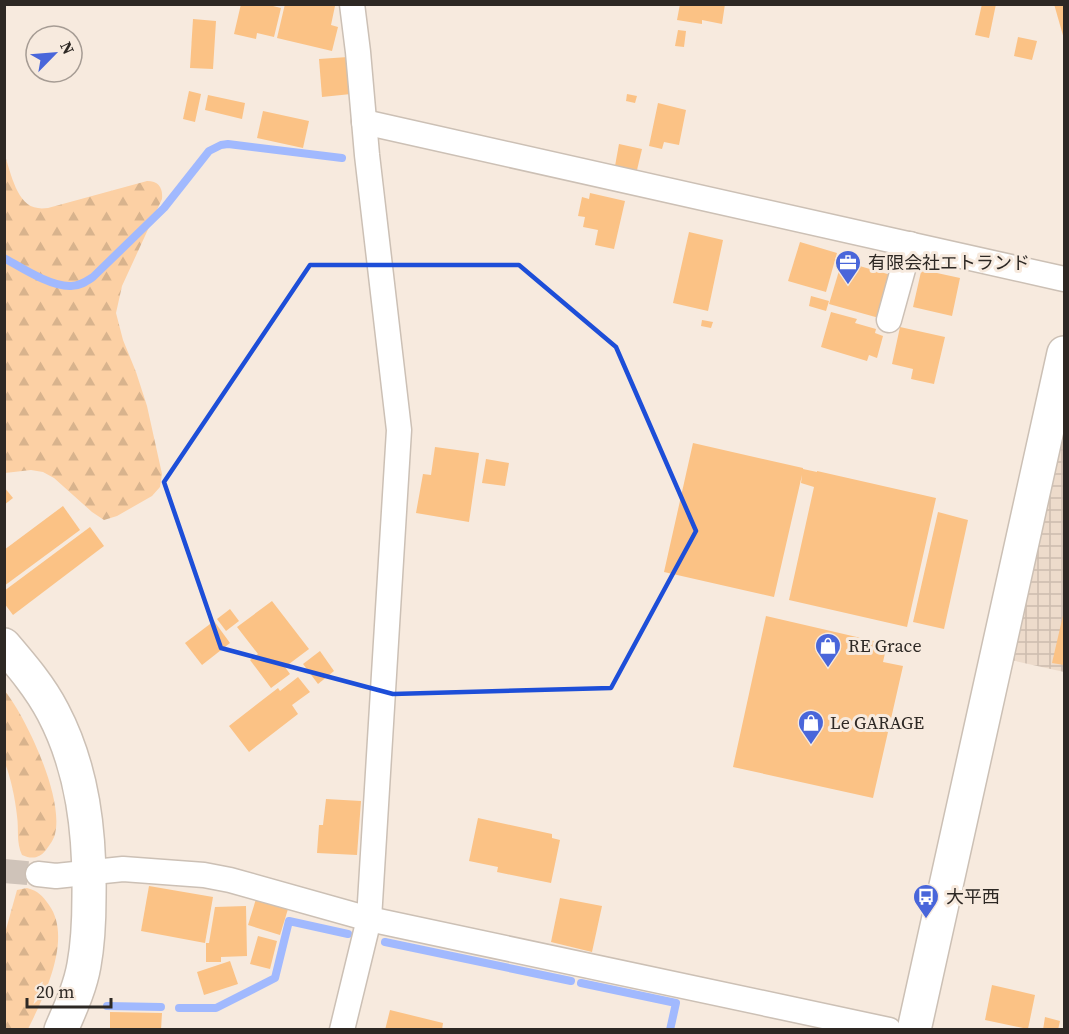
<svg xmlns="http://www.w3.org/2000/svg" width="1069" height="1034" font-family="'Source Serif 4','Noto Sans JP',serif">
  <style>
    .industrial { fill: url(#industrial-grid) }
    .forest { fill: url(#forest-firs) }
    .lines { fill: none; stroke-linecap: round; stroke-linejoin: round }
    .stream { stroke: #a1b9fe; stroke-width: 8 }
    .building { fill: #fbc285 }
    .street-tunnel { stroke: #cfc3b9; stroke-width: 24; stroke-dasharray: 24 12; stroke-linecap: butt }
    .street-casing { stroke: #ccc0b5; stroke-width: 27 }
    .secondary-casing { stroke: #ccc0b5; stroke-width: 36 }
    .street { stroke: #fff; stroke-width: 24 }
    .secondary { stroke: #fff; stroke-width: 33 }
    .marked { fill: none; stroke: #1d4ed8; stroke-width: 4.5; stroke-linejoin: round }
    .labels { text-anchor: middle; stroke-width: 6; stroke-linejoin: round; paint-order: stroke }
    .poi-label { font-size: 18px; fill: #2d2824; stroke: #f7eade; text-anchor: start }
  </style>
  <defs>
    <pattern id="industrial-grid" width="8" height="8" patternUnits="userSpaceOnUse" patternTransform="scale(1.5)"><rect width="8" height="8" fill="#eddbcb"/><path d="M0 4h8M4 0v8" fill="none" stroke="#ccbcae"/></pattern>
    <pattern id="forest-firs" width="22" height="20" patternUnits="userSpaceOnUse" patternTransform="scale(1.5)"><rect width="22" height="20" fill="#fcd0a4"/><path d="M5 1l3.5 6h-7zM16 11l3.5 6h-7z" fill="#d8b38d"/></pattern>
  </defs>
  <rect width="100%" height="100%" fill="#f7eade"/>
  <!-- industrial -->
  <polygon class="industrial" points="1064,420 1064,672 1011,660"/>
  <!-- forest -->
  <g class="forest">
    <path d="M 5,156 C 11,173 17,206 38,208 C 42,209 45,208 48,208 L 147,181 C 159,181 163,188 162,199 L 122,286 L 116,313 L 123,340 L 136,372 L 147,406 L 162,474 L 160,487 L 152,496 L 117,516 L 104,520 L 92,512 L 54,478 L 43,472 L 31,470 L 5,473 Z"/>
    <path d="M 5,691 C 27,719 64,798 55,834 C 54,839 49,846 46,850 C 39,859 31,859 22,855 C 16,842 19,829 17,816 C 15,798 11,779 5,763 Z"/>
    <path d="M 27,888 C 38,891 42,895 49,905 C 73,938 44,997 28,1029 L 5,1029 L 5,933 L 17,890 Z"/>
  </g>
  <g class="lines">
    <!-- stream -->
    <g class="stream">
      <path d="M 4,258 C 22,268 51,287 71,286 C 80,286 87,281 93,277 L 164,208 L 209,151 L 221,145 L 228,144 L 342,158"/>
      <polyline points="385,942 571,981"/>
      <polyline points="581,983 676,1003 670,1030"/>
      <polyline points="107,1006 161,1007"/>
      <polyline points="179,1008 216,1008 275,978 289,921 348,934"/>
    </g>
  </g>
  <!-- building -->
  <g class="building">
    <polygon points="241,4 265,4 281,8 274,37 257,33 256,39 234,34"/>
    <polygon points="285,4 330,4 335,6 331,25 338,27 332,51 277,38"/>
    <polygon points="680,4 725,4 722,24 702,20 702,24 677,20"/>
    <polygon points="982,4 996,4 989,38 975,35"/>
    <polygon points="1054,4 1064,4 1064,39"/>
    <polygon points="193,19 216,21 213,69 190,68"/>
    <polygon points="678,30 686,31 684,47 675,46"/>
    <polygon points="1018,37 1037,41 1032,60 1014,56"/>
    <polygon points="348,57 351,94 322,97 319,59"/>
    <polygon points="189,91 201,94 195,122 183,119"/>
    <polygon points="627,94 637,96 635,103 626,101"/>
    <polygon points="208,95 245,103 242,119 205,110"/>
    <polygon points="658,103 686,110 679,145 664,142 662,149 649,146"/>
    <polygon points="263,111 309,121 303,148 257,138"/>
    <polygon points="619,144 642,149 637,170 615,166"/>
    <polygon points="590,193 625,201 614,249 595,245 598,230 583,227 585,217 578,216 582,197 589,199"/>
    <polygon points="689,232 723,240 708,311 673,303"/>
    <polygon points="800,242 837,253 826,292 788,281"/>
    <polygon points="842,261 891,275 879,318 829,304"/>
    <polygon points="923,263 938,267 937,273 960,278 952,316 913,307"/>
    <polygon points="811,296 829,301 826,311 809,306"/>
    <polygon points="831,312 857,319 855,323 876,329 875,333 883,336 877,358 869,355 867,361 821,347"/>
    <polygon points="702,320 713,322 711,328 701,326"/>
    <polygon points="900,327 945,337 934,384 911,379 913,369 892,364"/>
    <polygon points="693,443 803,468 803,469 817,472 817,471 936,498 907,627 789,600 814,487 801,483 802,475 774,597 664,572"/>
    <polygon points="435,447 479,453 469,522 416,513 423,474 431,475"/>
    <polygon points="486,459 509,463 505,486 482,483"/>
    <polygon points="4,487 13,498 4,505"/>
    <polygon points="63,506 80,530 4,586 4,550"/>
    <polygon points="938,512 968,520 944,629 913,622"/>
    <polygon points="90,527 104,546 13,615 4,603 4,591"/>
    <polygon points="272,601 309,649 285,667 290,674 271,688 250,660 258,654 237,627"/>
    <polygon points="230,609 239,621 226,631 217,619"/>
    <polygon points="1064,611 1064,665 1052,663"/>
    <polygon points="766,616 887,644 883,662 903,666 873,798 733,767"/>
    <polygon points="214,621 230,643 202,665 185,643"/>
    <polygon points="320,651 334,671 318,684 303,664"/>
    <polygon points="298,677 310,692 292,705 298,714 249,752 229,726 278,688 280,691"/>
    <polygon points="326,799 361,801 357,855 317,853 319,825 323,825"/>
    <polygon points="478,818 552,834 552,838 560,840 551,883 497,872 498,867 469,861"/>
    <polygon points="149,886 213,897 205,943 141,931"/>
    <polygon points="560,898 602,906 592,952 551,942"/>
    <polygon points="256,899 288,909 280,935 248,925"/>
    <polygon points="246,906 247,956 221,957 221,962 206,962 206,943 209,943 215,907"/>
    <polygon points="258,936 277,941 270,969 250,964"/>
    <polygon points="230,961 238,984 204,995 197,972"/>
    <polygon points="992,985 1035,995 1028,1029 985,1020"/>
    <polygon points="390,1010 443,1023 442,1030 385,1030"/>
    <polygon points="110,1012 162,1013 161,1030 110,1030"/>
    <polygon points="1045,1017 1060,1021 1058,1030 1043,1030"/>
  </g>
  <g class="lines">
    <!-- street-tunnel -->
    <polyline class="street-tunnel" points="4,871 38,874"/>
    <defs>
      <g id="street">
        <polyline points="364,122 1064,279"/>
        <polyline points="889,320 910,244"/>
        <polyline points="38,874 56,876 123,869 204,875 230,880 369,919 889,1030"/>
        <polyline points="342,1030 369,919 399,430 367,155 358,52 352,4"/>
      </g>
      <g id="secondary">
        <path d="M 4,645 C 22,666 40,687 53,712 C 83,769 90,833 89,897 C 89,920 88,943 84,965 C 80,988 70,1009 61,1030"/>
        <polyline points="914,1030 1064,353"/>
      </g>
    </defs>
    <!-- street casing -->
    <use href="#street" class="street-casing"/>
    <!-- secondary casing -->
    <use href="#secondary" class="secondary-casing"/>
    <!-- street -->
    <use href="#street" class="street"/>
    <!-- secondary -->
    <use href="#secondary" class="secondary"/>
  </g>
  <!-- marked area -->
  <path class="marked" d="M 310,265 L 519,265 L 616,347 L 696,531 L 611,688 L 393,694 L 221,648 L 164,482 Z"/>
  <!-- icons -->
  <defs>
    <symbol id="office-pin" viewBox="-11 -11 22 30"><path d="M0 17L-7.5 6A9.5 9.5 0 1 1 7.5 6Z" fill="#4966da" stroke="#f7eade"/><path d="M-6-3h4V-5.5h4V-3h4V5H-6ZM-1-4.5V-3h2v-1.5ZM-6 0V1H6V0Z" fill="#fff"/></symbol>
    <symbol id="shop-pin" viewBox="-11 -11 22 30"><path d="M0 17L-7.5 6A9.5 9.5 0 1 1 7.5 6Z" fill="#4966da" stroke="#f7eade"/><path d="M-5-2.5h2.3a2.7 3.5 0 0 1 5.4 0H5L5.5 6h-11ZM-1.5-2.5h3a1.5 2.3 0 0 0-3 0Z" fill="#fff"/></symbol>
    <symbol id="bus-pin" viewBox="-11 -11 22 30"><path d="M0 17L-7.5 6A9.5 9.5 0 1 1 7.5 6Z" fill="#4966da" stroke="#f7eade"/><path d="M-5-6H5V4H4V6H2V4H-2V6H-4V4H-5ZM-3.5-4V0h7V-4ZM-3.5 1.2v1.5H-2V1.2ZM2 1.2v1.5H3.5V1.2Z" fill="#fff"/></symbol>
  </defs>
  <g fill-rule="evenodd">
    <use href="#office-pin" x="833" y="248" width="30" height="40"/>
    <use href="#shop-pin" x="813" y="631" width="30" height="40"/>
    <use href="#shop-pin" x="796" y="708" width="30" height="40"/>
    <use href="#bus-pin" x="911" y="882" width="30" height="40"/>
  </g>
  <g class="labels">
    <!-- poi labels -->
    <g class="poi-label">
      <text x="868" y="269">有限会社エトランド</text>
      <text x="848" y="652">RE Grace</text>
      <text x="830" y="729">Le GARAGE</text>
      <text x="946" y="903">大平西</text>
    </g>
  </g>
  <!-- border -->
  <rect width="1069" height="1034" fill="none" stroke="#2d2824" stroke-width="12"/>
  <!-- north arrow -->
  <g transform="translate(54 54) rotate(65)"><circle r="28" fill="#f7eade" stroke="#a69c94" stroke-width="1.5"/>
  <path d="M0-4.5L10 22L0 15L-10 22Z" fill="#4966da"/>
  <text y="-9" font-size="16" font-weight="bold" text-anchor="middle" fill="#2d2824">N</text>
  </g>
  <!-- scale -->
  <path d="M27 998v9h84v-9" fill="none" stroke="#2d2824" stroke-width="3"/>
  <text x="36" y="998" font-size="18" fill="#2d2824" stroke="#f7eade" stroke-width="4.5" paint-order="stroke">20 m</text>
</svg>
